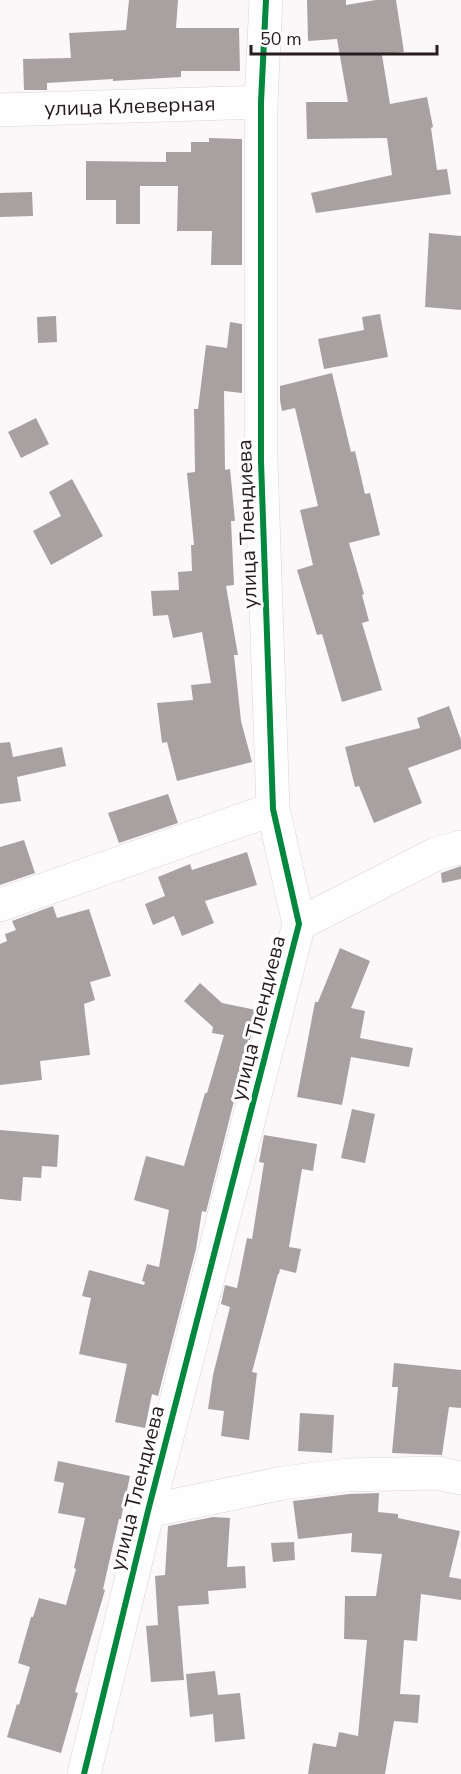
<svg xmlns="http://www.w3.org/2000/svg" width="461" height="1774" font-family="'Nunito Sans',sans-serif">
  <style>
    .building { fill: #a7a1a2 }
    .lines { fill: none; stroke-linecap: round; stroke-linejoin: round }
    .minor-casing { stroke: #dad3d5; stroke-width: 34 }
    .minor { stroke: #fffefe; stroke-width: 33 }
    .cycleway-casing { stroke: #fff; stroke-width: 10 }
    .cycleway { stroke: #00873e; stroke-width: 6 }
    .labels { text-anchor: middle; stroke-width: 6; stroke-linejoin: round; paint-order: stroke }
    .street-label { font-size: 21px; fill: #271c1e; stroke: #fff }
  </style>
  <rect width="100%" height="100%" fill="#fcf8f9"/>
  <!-- building -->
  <g class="building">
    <polygon points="129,0 178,0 176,28 239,28 240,71 181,71 181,77 113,81 113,79 47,83 47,90 24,90 23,59 71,58 69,33 126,30"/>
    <polygon points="307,0 346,0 346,5 376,0 396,0 404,52 382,55 390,104 427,97 433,127 431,128 437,170 447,169 451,194 316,213 311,193 392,175 387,138 307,139 306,102 348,102 337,39 308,41"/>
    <polygon points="209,138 242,139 242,265 211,265 212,231 177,231 178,186 140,186 140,224 116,224 116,200 86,200 86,161 166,162 166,152 191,152 191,142 209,142"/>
    <polygon points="32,192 33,216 0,217 0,193"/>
    <polygon points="429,233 461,236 461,310 425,307"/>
    <polygon points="380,314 388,357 324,369 318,339 364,330 362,317"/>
    <polygon points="56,316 57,342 38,343 37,317"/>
    <polygon points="230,322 242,324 242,393 224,391 225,470 230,469 235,521 231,521 234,585 226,586 238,655 234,655 241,721 252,762 177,781 167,742 162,743 157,703 193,700 191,685 211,683 202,632 173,638 168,615 153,616 151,591 179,590 178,572 192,571 191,545 194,545 187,473 195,472 194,409 198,409 206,345 227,348"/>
    <polygon points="332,373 351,452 355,451 365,494 370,493 380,535 349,543 364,594 362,595 369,621 362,623 382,690 342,702 322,634 317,635 297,570 313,565 300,510 318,506 295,408 282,411 280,400 280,386"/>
    <polygon points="36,418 49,444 21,458 8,432"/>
    <polygon points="72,479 103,536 51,565 33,531 61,516 49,492"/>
    <polygon points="449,706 461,740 461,749 408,768 422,803 374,823 359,786 355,787 345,747 420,728 417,718"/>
    <polygon points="10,742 13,757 62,747 66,766 17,777 21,801 0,804 0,743"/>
    <polygon points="168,794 178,823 119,843 108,813"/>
    <polygon points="24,840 35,873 0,885 0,847"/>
    <polygon points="247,852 257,885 205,901 214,923 182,936 174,916 153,925 145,904 165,896 158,877 190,864 192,870"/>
    <polygon points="461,866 461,879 442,883 441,873"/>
    <polygon points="53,906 57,918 89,909 111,976 90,982 95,1000 84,1004 90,1055 40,1061 42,1080 0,1085 0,944 7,941 5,934 16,930 12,921"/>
    <polygon points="340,948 370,961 351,1008 365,1011 360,1038 413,1048 409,1067 351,1057 342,1105 297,1097 315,1002 318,1002"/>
    <polygon points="200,983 222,1003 256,1010 250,1040 248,1040 231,1100 234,1101 206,1212 202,1211 196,1249 158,1396 152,1394 145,1428 115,1422 127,1364 79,1354 91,1298 82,1296 89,1270 144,1285 145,1282 142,1281 147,1264 159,1267 169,1210 134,1200 146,1156 184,1166 205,1093 207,1093 224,1035 212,1033 213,1027 184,1001"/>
    <polygon points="352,1109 375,1114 365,1163 341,1158"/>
    <polygon points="0,1130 59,1135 57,1167 42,1166 41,1178 23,1177 21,1201 0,1199"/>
    <polygon points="264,1135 317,1144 313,1171 302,1169 289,1247 301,1249 296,1273 280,1269 279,1274 278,1274 252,1372 257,1373 249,1440 221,1436 224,1411 208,1409 213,1375 230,1307 221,1304 225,1285 237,1288 247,1238 252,1239 264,1163 259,1162"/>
    <polygon points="394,1363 461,1370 461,1408 449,1407 442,1455 392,1453 398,1387 392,1387"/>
    <polygon points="300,1413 334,1415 332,1453 298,1451"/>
    <polygon points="58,1461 130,1476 121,1519 119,1519 103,1589 105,1590 75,1692 78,1693 61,1753 7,1737 17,1704 19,1705 30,1667 18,1663 31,1617 33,1617 39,1598 66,1605 76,1569 74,1568 85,1518 58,1513 64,1483 54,1481"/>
    <polygon points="379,1493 378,1512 398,1514 398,1518 460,1531 449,1577 461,1579 461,1600 421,1594 417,1641 404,1640 400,1694 420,1695 418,1723 394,1721 385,1774 308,1774 313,1743 336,1747 339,1732 358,1736 367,1640 344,1639 345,1596 376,1596 382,1554 351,1552 352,1533 298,1539 293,1501 349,1494"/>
    <polygon points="213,1517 230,1518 227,1567 245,1566 246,1588 208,1591 209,1604 178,1606 184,1680 151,1682 146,1626 158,1625 155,1576 165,1575 168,1526"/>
    <polygon points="294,1542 295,1560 273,1562 271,1543"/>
    <polygon points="215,1671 218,1695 240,1693 245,1739 215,1742 213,1714 190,1717 186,1674"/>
  </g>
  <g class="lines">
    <defs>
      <g id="minor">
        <path id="s1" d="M 0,110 L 261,102"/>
        <polyline points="0,905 273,809"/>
        <polyline points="299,924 436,854 461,847"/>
        <polyline points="148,1511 283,1483 348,1475 437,1473 461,1478"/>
        <polyline points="84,1774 148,1511 299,924 273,809 261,461 261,102 266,0"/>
      </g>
    </defs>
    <!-- minor casing -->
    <use href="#minor" class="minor-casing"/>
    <!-- minor -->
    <use href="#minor" class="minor"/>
    <defs>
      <polyline id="cycleway" points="84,1774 148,1511 299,924 273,809 261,461 261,102 266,0"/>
    </defs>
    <!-- cycleway casing -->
    <use href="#cycleway" class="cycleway-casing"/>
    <!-- cycleway -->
    <use href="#cycleway" class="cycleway"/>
  </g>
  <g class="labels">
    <!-- street labels -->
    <g class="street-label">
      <text dy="7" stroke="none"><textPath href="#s1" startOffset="130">улица Клеверная</textPath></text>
      <text transform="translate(247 524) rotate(-92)" y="7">улица Тлендиева</text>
      <text transform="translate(258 1018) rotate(-76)" y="7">улица Тлендиева</text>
      <text transform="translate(137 1488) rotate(-76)" y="7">улица Тлендиева</text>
    </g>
  </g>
  <!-- scale -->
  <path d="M251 45v9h186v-9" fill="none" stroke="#271c1e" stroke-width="3"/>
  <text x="260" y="45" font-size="18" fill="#271c1e" stroke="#ffffff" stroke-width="4.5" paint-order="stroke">50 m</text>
</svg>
